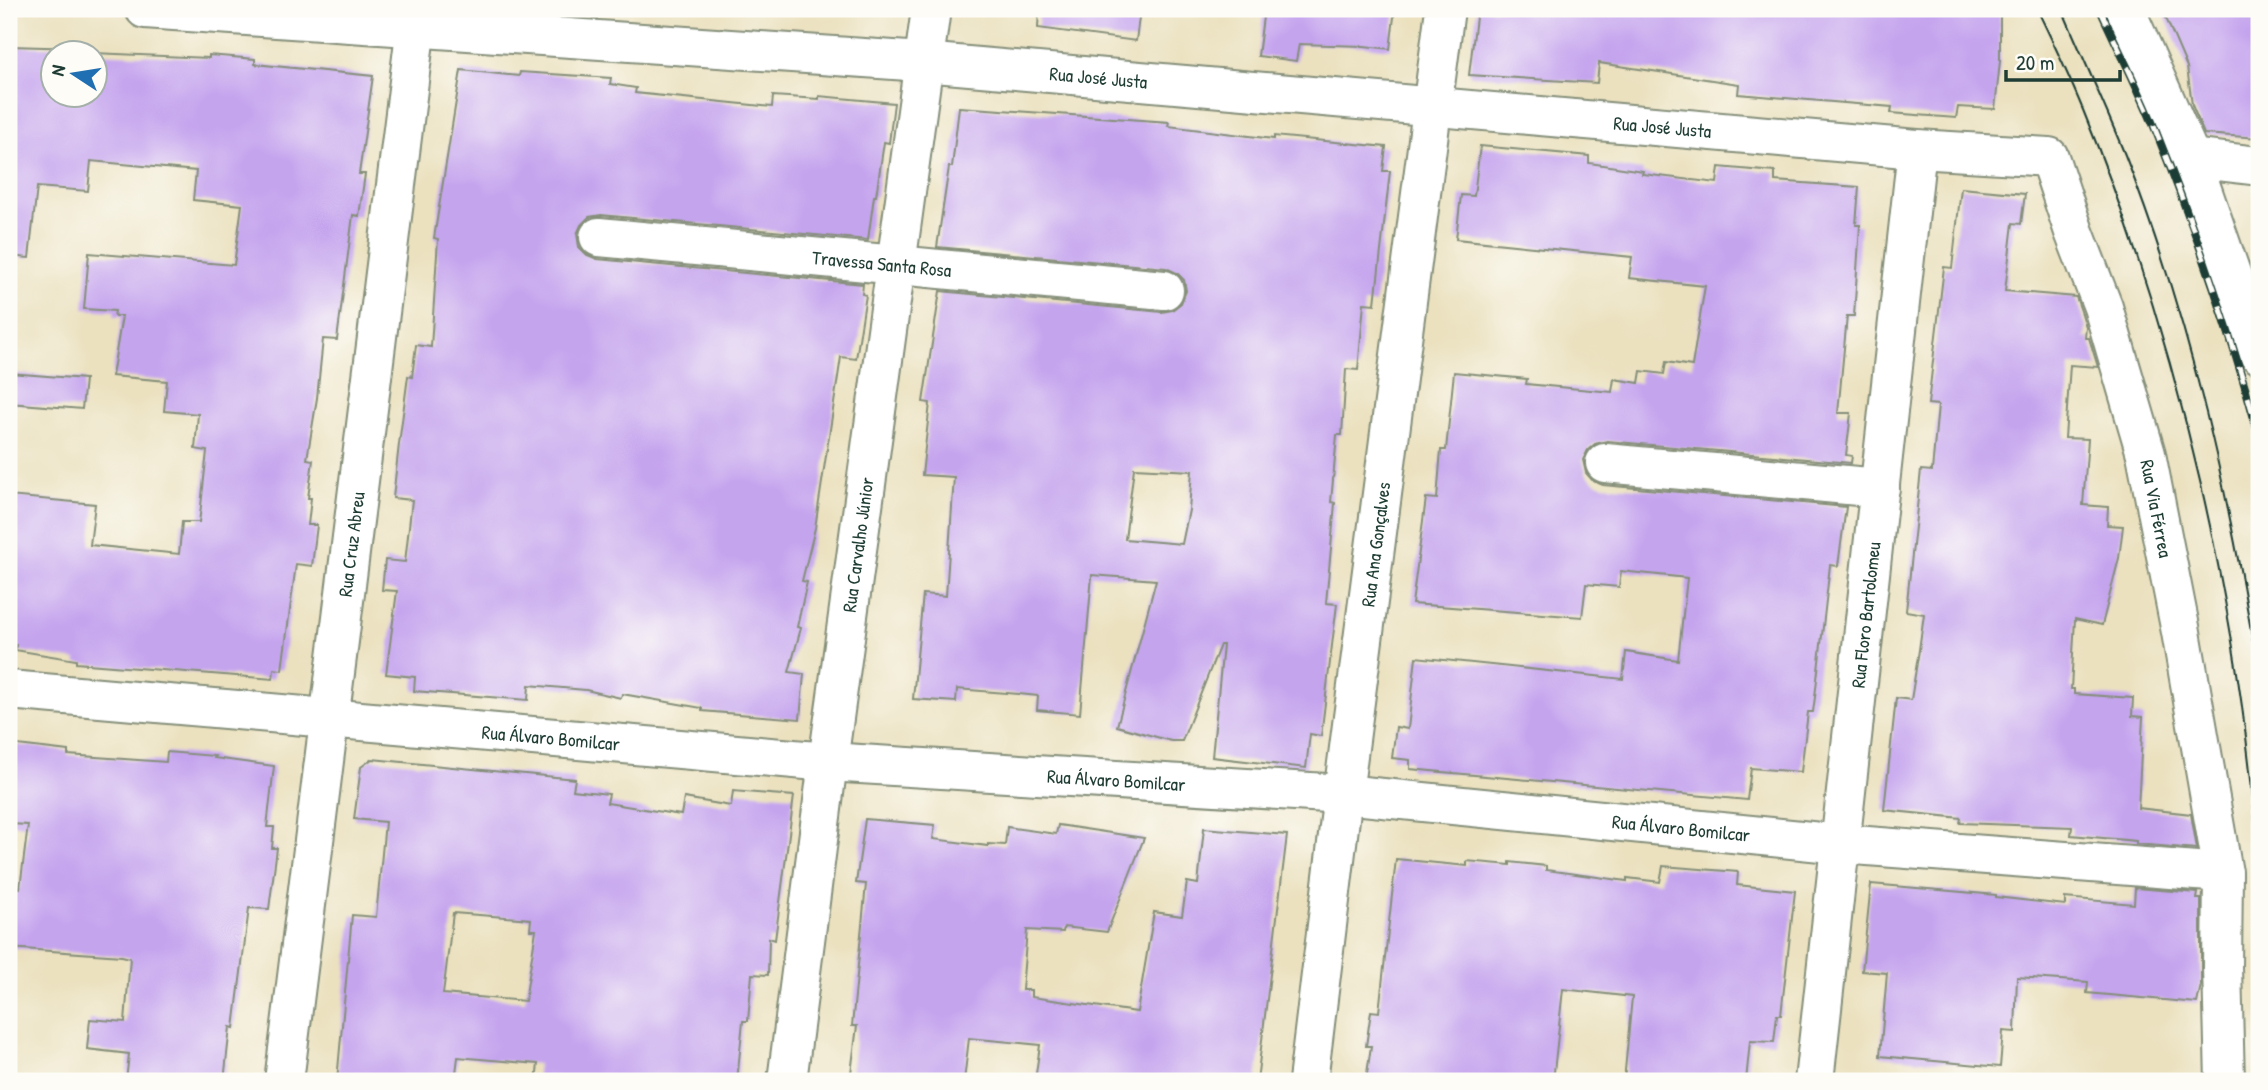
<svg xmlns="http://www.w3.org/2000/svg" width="2268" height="1090" font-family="'Patrick Hand',sans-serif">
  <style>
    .building { fill: #c5a4ee; fill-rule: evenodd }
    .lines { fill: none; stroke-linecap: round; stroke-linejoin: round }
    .minor-casing { stroke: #858f7a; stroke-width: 42 }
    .minor { stroke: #fff; stroke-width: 38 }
    .tram { stroke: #1f3d34; stroke-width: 2 }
    .rail-casing { stroke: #1f3d34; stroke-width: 8 }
    .rail { stroke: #fdfcf7; stroke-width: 5; stroke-dasharray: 16; stroke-linecap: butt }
    .labels { text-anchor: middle; stroke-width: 6; stroke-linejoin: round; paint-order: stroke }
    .street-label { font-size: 19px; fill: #1f3d34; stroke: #fdfcf7 }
  </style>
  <rect width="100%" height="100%" fill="#fdfcf7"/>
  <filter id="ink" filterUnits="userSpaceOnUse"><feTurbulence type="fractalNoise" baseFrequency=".0143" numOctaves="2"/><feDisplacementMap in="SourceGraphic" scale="14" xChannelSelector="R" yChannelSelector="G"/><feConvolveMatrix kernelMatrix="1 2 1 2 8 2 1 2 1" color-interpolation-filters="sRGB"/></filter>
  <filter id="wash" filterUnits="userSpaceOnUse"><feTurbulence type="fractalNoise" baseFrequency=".00686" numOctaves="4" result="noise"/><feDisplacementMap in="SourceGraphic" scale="28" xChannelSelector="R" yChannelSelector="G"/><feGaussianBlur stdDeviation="1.57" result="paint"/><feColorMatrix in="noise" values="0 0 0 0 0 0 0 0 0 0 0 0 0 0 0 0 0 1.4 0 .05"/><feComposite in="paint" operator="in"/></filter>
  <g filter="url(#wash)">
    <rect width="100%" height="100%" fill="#ebe1bf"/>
    <g id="blocks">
      <!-- building -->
      <g class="building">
        <polygon points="1039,9 1140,9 1136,41 1038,28"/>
        <polygon points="1264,9 1395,9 1390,49 1364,46 1299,44 1296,61 1258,56"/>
        <polygon points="1477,9 2000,9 2000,61 1995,109 1958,107 1956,118 1891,113 1892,107 1738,94 1739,84 1599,63 1597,83 1469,75"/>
        <polygon points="2162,9 2238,9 2237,15 2259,18 2259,138 2204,134 2192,105 2187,67"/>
        <polygon points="9,46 79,48 79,52 92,52 52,52 52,94 94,94 94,53 209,58 209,55 255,59 255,64 373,76 359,174 365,174 359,216 353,215 337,340 323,339 317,398 307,459 313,460 308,498 311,498 308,525 317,525 312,566 296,564 282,670 274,669 273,679 76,663 76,660 15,650 16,645 9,645 9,496 95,504 90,545 179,554 182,522 199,522 200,515 207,451 195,449 198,414 164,411 167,381 112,376 122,316 114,316 115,311 84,309 89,253 234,265 242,205 193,200 196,171 91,161 88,191 37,187 29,258 9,256"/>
        <polygon points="461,70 519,76 520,72 611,78 610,84 636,88 635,93 772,107 773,96 819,99 819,96 894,103 889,143 884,142 876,196 874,196 868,240 601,215 589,217 581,225 577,234 579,247 587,255 597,259 863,284 862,294 866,295 856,359 841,357 815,528 802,581 807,582 797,627 801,628 789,672 804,674 800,719 702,711 702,708 622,694 621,698 586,690 529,685 528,700 414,691 415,677 386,674 397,591 382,590 385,560 405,562 412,500 393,498 399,444 408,376 412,377 416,345 431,347 438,239 434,238"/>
        <path d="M 959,107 L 1169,122 L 1168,126 L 1274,139 L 1274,136 L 1386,147 L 1383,171 L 1390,171 L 1375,304 L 1364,303 L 1358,370 L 1346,369 L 1342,435 L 1337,435 L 1331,502 L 1335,503 L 1326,603 L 1337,604 L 1321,736 L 1310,734 L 1306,768 L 1212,757 L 1223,645 L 1220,645 L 1182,741 L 1171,741 L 1117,726 L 1156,580 L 1092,575 L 1080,714 L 1037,710 L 1038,696 L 1019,694 L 957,689 L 956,702 L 913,699 L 923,594 L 946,596 L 954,477 L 922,475 L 930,403 L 923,402 L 940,291 L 1162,312 L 1172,310 L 1181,303 L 1186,291 L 1184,280 L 1177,273 L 1166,268 L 937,247 L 949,167 L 952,167 ZM 1134,468 L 1192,471 L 1189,510 L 1182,544 L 1125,539 Z"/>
        <polygon points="1480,146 1589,156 1589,163 1643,171 1642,174 1717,183 1719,167 1775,172 1775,181 1859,187 1856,225 1860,225 1854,316 1847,316 1838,413 1851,413 1846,455 1852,456 1851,463 1607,441 1595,444 1588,450 1583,460 1586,473 1593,481 1603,485 1846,507 1838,566 1830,565 1815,697 1813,712 1808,712 1801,772 1751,768 1747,800 1410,769 1410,760 1392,758 1396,727 1408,729 1416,657 1623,679 1626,652 1678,660 1687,578 1621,571 1619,587 1586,584 1582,617 1412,604 1426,498 1437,499 1441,450 1446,450 1454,372 1527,379 1526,384 1612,392 1614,379 1639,383 1641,371 1664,374 1666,362 1692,366 1705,286 1629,278 1632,257 1456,239 1461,195 1474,196"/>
        <polygon points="1961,188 2025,194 2021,224 2013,223 2005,291 2076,297 2082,314 2086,327 2085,338 2089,338 2098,367 2070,365 2065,438 2088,439 2083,505 2108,507 2107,525 2123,526 2119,558 2102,625 2075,619 2071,689 2074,689 2074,694 2133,698 2132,716 2143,717 2138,808 2191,814 2197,849 2136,844 2136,841 2071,835 2072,827 1960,823 1961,818 1884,810 1896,698 1911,700 1919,650 1924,614 1906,611 1921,470 1932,471 1938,405 1928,404 1944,267 1952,268"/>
        <polygon points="9,373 85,379 82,409 9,403"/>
        <polygon points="9,744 68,751 68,755 166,762 167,752 215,756 214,758 274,766 267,827 274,827 272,848 277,848 269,909 249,908 234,1028 230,1027 224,1081 126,1081 129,1054 87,1049 90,1019 125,1022 130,958 122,956 9,948 9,887 20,888 28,825 9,824"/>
        <path d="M 372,759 L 575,779 L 573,790 L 609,794 L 607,803 L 681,815 L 684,798 L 731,806 L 733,791 L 794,796 L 775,940 L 769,938 L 768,975 L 752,974 L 748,1021 L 743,1021 L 737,1081 L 536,1081 L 538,1064 L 458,1057 L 455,1081 L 337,1081 L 352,915 L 376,917 L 385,822 L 354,819 L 361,767 ZM 453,913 L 531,919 L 530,930 L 536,930 L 525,1001 L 443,994 Z"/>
        <polygon points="865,819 935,825 933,839 988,846 988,844 1005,845 1007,827 1056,834 1058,825 1144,838 1107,932 1064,927 1063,932 1027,930 1022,990 1031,990 1031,997 1137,1012 1154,912 1182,916 1187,882 1198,884 1204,828 1287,835 1257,1081 1035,1081 1040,1045 969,1038 964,1081 850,1081 857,1026 852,1026 866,884 856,883"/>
        <polygon points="1396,859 1467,866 1467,861 1510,865 1510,862 1546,866 1546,870 1627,881 1627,878 1660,882 1663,866 1738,872 1737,885 1795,891 1781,1015 1777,1015 1774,1042 1750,1041 1746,1081 1624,1081 1632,997 1563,989 1553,1081 1366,1081 1371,1046 1366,1046 1371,1011 1379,1012"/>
        <polygon points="1871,884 1996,895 1996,897 2065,905 2065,898 2134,904 2135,888 2198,893 2197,899 2201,899 2201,985 2197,1003 2087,993 2088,982 2017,977 2015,1032 2003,1031 2000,1067 1880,1056 1887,973 1862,971"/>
      </g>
    </g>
  </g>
  <g filter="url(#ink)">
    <use href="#blocks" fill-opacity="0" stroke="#858f7a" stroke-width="2"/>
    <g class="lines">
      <defs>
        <g id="minor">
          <path id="s1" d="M 145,9 L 923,62 L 1917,149 L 2049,157 L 2074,232 L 2103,307 L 2146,454 L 2181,632 L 2223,873 L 2222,967 L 2225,1081"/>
          <polyline points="2125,9 2191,158 2259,354"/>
          <polyline points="2191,158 2259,166"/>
          <path id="s2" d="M 599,237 L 1164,290"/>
          <polyline points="1605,463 1880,488"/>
          <path id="s3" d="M 9,690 L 828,762 L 1343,794 L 1841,844 L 2223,873"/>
          <path id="s4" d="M 284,1081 L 418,9"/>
          <path id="s5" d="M 787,1081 L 828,762 L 931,9"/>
          <path id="s6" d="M 1308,1081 L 1343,794 L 1445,9"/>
          <path id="s7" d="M 1814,1081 L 1917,149"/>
        </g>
      </defs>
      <!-- minor casing -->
      <use href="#minor" class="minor-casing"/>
      <!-- minor -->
      <use href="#minor" class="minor"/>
      <!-- tram -->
      <g class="tram">
        <path d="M 2037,9 C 2053,42 2069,76 2083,110 C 2179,344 2243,622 2259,874"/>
        <path d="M 2062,9 C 2083,58 2105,106 2125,155 C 2191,323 2231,502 2259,679"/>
      </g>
      <defs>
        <path id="rail" d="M 2100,9 C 2118,49 2139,89 2155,129 C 2196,231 2230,330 2259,436"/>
      </defs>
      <!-- rail casing -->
      <use href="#rail" class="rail-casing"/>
      <!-- rail -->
      <use href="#rail" class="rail"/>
    </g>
  </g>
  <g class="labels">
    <!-- street labels -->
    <g class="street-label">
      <text dy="7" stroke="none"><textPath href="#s1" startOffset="956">Rua José Justa</textPath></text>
      <text dy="7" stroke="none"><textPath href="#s1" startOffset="1522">Rua José Justa</textPath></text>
      <text dy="7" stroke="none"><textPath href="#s2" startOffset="284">Travessa Santa Rosa</textPath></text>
      <text dy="7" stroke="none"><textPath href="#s1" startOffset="2278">Rua Via Férrea</textPath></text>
      <text dy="7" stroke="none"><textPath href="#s4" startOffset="541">Rua Cruz Abreu</textPath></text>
      <text dy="7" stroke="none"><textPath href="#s5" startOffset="541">Rua Carvalho Júnior</textPath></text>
      <text dy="7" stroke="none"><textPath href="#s6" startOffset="541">Rua Ana Gonçalves</textPath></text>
      <text dy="7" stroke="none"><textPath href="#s7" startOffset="469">Rua Floro Bartolomeu</textPath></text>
      <text dy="7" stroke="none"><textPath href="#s3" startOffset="544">Rua Álvaro Bomilcar</textPath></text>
      <text dy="7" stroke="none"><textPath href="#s3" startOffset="1111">Rua Álvaro Bomilcar</textPath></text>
      <text dy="7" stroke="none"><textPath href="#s3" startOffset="1678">Rua Álvaro Bomilcar</textPath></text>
    </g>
  </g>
  <!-- margin -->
  <rect width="2268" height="1090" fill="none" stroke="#fdfcf7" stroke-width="35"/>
  <!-- north arrow -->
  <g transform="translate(74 74) rotate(282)"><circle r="33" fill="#fdfcf7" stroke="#a4b0a9" stroke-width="2"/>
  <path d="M0-5L12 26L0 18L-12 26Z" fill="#1f6fb2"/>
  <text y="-10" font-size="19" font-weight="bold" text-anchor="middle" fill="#1f3d34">N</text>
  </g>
  <!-- scale -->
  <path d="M2006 70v10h114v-10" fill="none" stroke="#1f3d34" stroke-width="3.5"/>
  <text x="2016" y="70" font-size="21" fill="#1f3d34" stroke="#fdfcf7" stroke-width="5" paint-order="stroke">20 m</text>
</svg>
